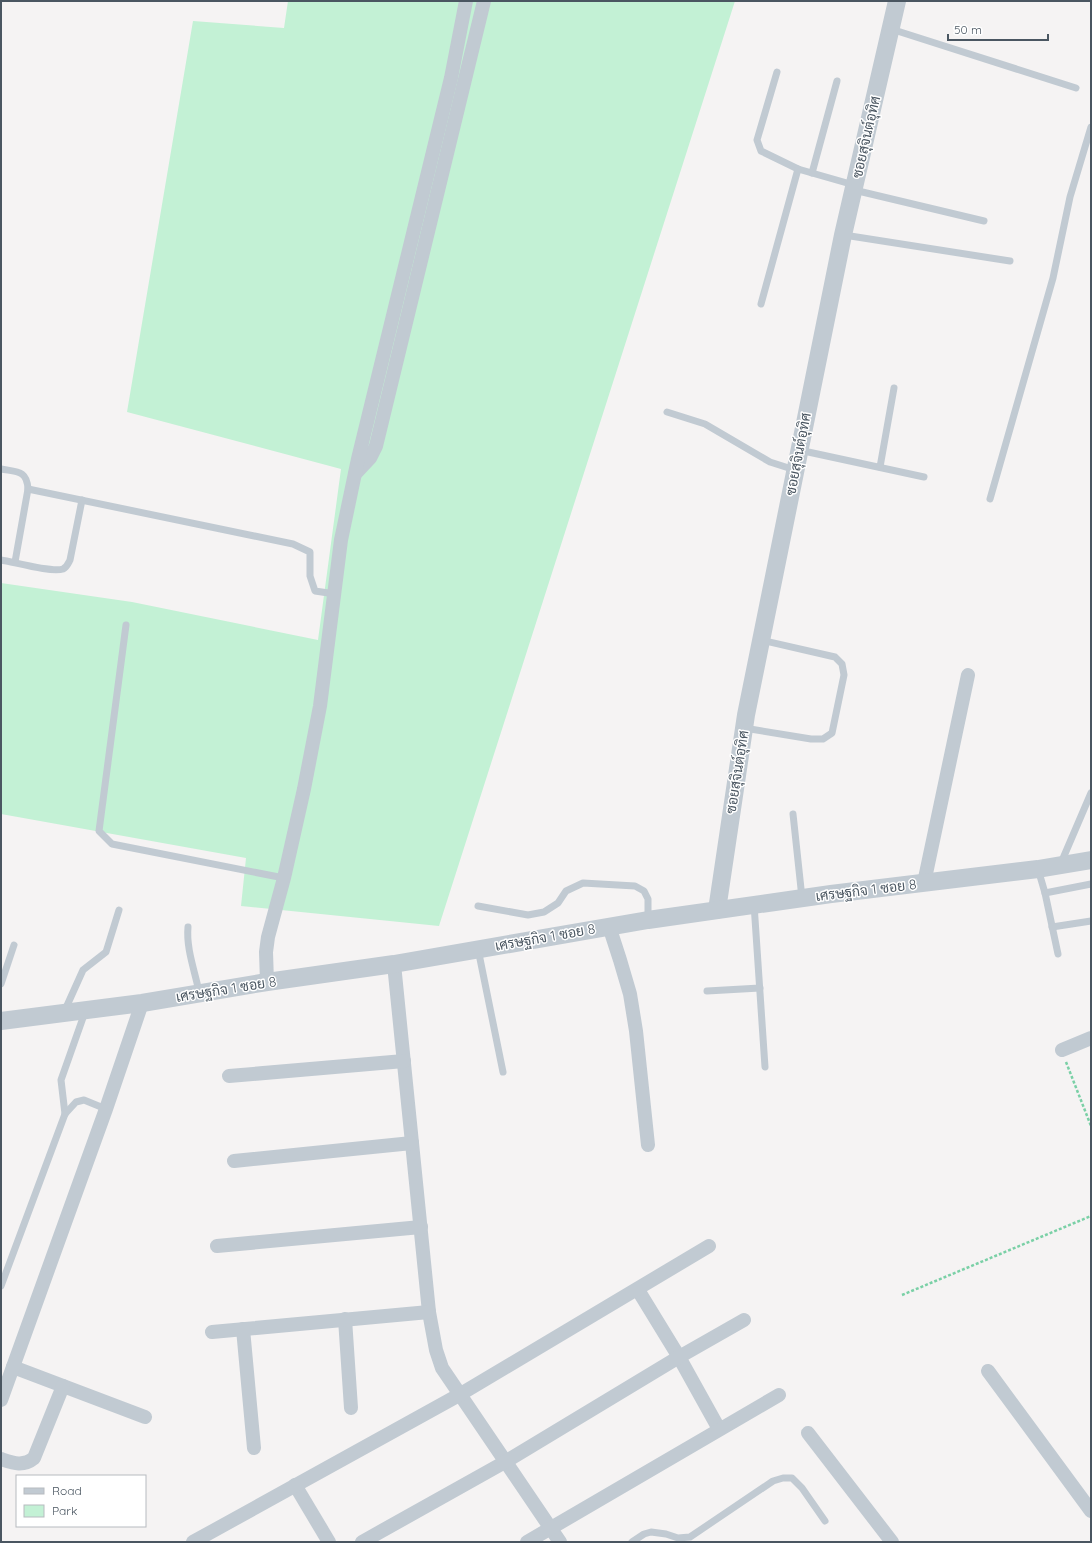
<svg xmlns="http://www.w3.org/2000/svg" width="1092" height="1543" font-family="Quicksand,Sarabun,sans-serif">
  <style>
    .green { fill: #c3f1d5 }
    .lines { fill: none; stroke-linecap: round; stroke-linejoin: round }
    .path { stroke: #7ad0a6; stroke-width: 2.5; stroke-dasharray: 3 2; stroke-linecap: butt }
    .service { stroke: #c1cad2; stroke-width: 7 }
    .minor { stroke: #c1cad2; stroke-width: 14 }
    .tertiary { stroke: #c1cad2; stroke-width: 18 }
    .labels { text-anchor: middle; stroke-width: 3; stroke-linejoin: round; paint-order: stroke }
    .street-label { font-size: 14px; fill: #4a5661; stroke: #fff }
  </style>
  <rect width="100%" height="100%" fill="#f5f3f3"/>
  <!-- green -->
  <polygon class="green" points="288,1 735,1 439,926 241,906 246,858 1,814 1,583 132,602 318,640 341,469 127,412 193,21 284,28"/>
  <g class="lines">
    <!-- path -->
    <g class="path">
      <polyline points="1066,1062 1091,1126"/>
      <polyline points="902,1295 1091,1216"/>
    </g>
    <!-- service -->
    <g class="service">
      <polyline points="891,29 1076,88"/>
      <polyline points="777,72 757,140 761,151 798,169 854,185"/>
      <polyline points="812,173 837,81"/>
      <polyline points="854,190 984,221"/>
      <polyline points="844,235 1010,261"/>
      <polyline points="761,304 798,169"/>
      <polyline points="667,412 705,424 770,462 795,470"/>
      <polyline points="799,450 924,477"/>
      <polyline points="880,467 894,388"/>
      <path d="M 1,469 C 17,472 27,470 28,489 L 15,562"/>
      <polyline points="28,489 293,544 310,552 310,576 315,591 335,594"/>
      <polyline points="990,499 1053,278 1070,197 1091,127"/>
      <path d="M 1,560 C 14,562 52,573 63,569 C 67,567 68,564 70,560 L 82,500"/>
      <polyline points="126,625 99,831 112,844 284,878"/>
      <polyline points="744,728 811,739 823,739 832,733 844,675 842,664 835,657 761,640"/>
      <polyline points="793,814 802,898"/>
      <polyline points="1061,863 1091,793"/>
      <polyline points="1038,869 1045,893 1058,954"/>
      <polyline points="1045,893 1091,884"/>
      <polyline points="754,904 765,1067"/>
      <polyline points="478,906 528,915 544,912 558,903 566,891 583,883 635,886 644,891 648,899 648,919"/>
      <path d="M 188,927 C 186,949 195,971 199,992"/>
      <polyline points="1052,927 1091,921"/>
      <polyline points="478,949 503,1072"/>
      <polyline points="1,984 14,945"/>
      <polyline points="707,991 760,988"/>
      <polyline points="65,1010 83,970 106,952 119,910"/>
      <polyline points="65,1114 61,1080 85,1012"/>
      <polyline points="1,1286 65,1114 76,1102 84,1100 106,1109"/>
      <polyline points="632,1542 644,1534 651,1532 666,1534 678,1538 690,1537 773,1481 783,1478 792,1478 802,1488 825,1521"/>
    </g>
    <!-- minor -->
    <g class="minor">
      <polyline points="355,474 370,458 376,446 484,1"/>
      <polyline points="924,883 968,675"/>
      <polyline points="609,926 620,960 630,994 636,1031 648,1145"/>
      <polyline points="394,964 429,1312 436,1350 442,1368 560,1542"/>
      <polyline points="267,982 266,952 268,937 284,878 304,789 320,706 341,540 358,459 451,78 466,1"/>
      <polyline points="1062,1050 1091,1038"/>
      <polyline points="229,1076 404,1061"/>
      <polyline points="234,1161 412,1143"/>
      <polyline points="217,1246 421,1227"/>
      <polyline points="638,1290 679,1357 719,1429"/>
      <polyline points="345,1319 351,1408"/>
      <polyline points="243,1329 254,1448"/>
      <polyline points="212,1332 429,1312"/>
      <polyline points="13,1367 145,1417"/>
      <polyline points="988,1371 1091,1511"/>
      <polyline points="1,1400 106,1109 142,1003"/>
      <polyline points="808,1433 892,1542"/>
      <path d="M 1,1459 C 13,1463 23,1467 34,1458 L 63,1386"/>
      <polyline points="295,1485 329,1542"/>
      <polyline points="193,1542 459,1395 709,1246"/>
      <polyline points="362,1542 505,1462 679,1357 744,1320"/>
      <polyline points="527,1542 779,1395"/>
    </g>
    <!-- tertiary -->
    <g class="tertiary">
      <polyline points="717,910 746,715 843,235 897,1"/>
      <polyline points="1,1021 142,1003 267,982 394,964 648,920 831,894 1038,869 1091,860"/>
    </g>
  </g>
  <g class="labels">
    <!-- street labels -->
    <g class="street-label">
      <text transform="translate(866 137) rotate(-77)" y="5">ซอยสุจินต์อุทิศ</text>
      <text transform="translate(798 454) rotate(-79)" y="5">ซอยสุจินต์อุทิศ</text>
      <text transform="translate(737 772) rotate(-81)" y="5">ซอยสุจินต์อุทิศ</text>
      <text transform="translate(866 890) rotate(-7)" y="5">เศรษฐกิจ 1 ซอย 8</text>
      <text transform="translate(545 937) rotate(-10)" y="5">เศรษฐกิจ 1 ซอย 8</text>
      <text transform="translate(226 989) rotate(-9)" y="5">เศรษฐกิจ 1 ซอย 8</text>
    </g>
  </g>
  <!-- border -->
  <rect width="1092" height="1543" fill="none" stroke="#4a5661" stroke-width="4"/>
  <!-- legend -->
  <rect x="16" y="1475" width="130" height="52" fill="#ffffff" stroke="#b7bbc0"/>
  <rect x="24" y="1488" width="20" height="6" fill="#c1cad2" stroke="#b7bbc0"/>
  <text x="52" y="1495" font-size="12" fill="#4a5661">Road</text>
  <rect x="24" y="1505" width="20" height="12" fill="#c3f1d5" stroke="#b7bbc0"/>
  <text x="52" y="1515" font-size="12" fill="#4a5661">Park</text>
  <!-- scale -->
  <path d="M948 34v6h100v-6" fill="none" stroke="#4a5661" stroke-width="2"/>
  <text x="954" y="34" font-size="12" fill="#4a5661" stroke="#ffffff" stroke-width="3" paint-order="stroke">50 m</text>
</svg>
